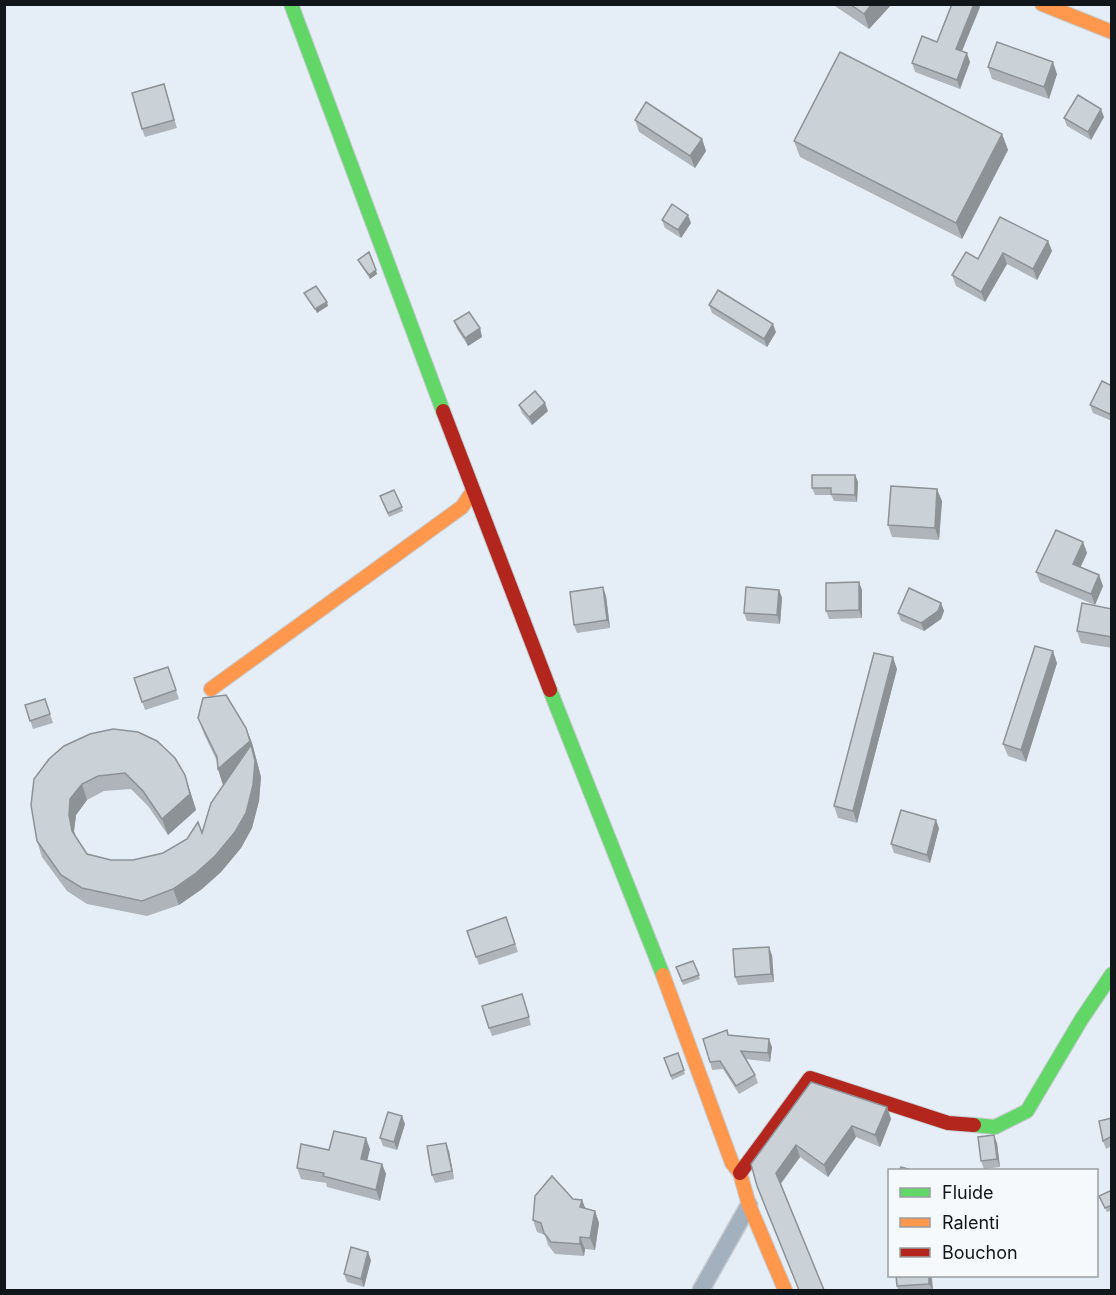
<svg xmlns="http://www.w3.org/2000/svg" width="1116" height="1295" font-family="Inter,sans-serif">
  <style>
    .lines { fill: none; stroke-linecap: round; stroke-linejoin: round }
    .street-casing { stroke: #c5cbd1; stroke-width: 19 }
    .fast-casing { stroke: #c5cbd1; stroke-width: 16 }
    .slow-casing { stroke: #c5cbd1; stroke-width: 16 }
    .jam-casing { stroke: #c5cbd1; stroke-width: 16 }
    .street { stroke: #a3b0bd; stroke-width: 16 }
    .fast { stroke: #63d668; stroke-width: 14 }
    .slow { stroke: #ff974d; stroke-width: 14 }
    .jam { stroke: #b3261e; stroke-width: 14 }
    .wall { fill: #aeb4b9 }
    .shaded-wall { fill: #8d9296 }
    .building { fill: #cad1d7; stroke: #8d9296; stroke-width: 1.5 }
  </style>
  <rect width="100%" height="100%" fill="#e5eef6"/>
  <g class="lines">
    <defs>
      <polyline id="street" points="701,1290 749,1205"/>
      <g id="fast">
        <polyline points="291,4 443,411"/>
        <polyline points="550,690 663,975"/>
        <polyline points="974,1125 995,1127 1027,1111 1081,1020 1112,974"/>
      </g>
      <g id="slow">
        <polyline points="1042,4 1112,32"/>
        <polyline points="211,689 462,507 473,491"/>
        <polyline points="663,975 732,1163 740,1173 749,1205 785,1290"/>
      </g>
      <g id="jam">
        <polyline points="443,411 550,690"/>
        <polyline points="740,1173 810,1078 948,1123 974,1125"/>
      </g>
    </defs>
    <!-- street casing -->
    <use href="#street" class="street-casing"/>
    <!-- fast casing -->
    <use href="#fast" class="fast-casing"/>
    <!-- slow casing -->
    <use href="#slow" class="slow-casing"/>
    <!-- jam casing -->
    <use href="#jam" class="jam-casing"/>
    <!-- street -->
    <use href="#street" class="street"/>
    <!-- fast -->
    <use href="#fast" class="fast"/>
    <!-- slow -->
    <use href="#slow" class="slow"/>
    <!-- jam -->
    <use href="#jam" class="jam"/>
  </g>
  <!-- wall -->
  <g class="wall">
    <polygon points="832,4 892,4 869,29"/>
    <polygon points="980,7 962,51 970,62 960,89 915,72 912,63 937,42"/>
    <polygon points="988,67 1057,74 1049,99 992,79"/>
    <polygon points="164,84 177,128 145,137 142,129"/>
    <polygon points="1104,117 1091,140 1067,126 1064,118"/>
    <polygon points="635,120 702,139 706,151 695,168 639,132"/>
    <polygon points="1002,134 1008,150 962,239 800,157 794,141"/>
    <polygon points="662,220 691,223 681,238 665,228"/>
    <polygon points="1048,241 1052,251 1037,280 1007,264 985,302 956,286 952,275 978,259"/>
    <polygon points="358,260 377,274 370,279 360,264"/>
    <polygon points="709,305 776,332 767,347 712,313"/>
    <polygon points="454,321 480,328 482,337 468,346 457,329"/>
    <polygon points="1112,386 1112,421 1093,413 1090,405"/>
    <polygon points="519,405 548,411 532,425 522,413"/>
    <polygon points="855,475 858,482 857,502 834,501 831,495 815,495 812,488"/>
    <polygon points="394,490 403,511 389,517 380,496"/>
    <polygon points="942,501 939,540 892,537 888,525"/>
    <polygon points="1083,542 1087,553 1080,567 1099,575 1103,586 1095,605 1040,582 1036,572"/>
    <polygon points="779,590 782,598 780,624 747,621 744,613"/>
    <polygon points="862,590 862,618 829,619 826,611"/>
    <polygon points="606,596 610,628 577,633 574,625"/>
    <polygon points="941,603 944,611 941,619 924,631 901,621 898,613"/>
    <polygon points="1112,609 1112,648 1081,643 1077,631"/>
    <polygon points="1057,663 1026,762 1008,756 1003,744"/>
    <polygon points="168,667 179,699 145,710 134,678"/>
    <polygon points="897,669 857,823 838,818 834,806"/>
    <polygon points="45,699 53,723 33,729 25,705"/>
    <polygon points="198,718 246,728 252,743 261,777 259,801 252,828 241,848 221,872 202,889 179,905 147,916 87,904 67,891 42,857 37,841 34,779 175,758 190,791 196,810 168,835 148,806 131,789 104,791 87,800 76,815 74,831 76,837 87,854 111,860 133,860 163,853 202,832 223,785 218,769 217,761 204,734"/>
    <polygon points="939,828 930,863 894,853 891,844"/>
    <polygon points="506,917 518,952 479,965 467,931"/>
    <polygon points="772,955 774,982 738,985 735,977"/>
    <polygon points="693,961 700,979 683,985 676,967"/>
    <polygon points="525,1002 531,1025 492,1036 489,1028"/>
    <polygon points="729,1035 772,1047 770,1062 746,1059 755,1075 758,1083 739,1094 723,1069 712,1070 710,1062"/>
    <polygon points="678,1053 685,1074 672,1080 664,1058"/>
    <polygon points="887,1107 891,1119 880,1147 856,1137 828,1177 800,1157 781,1184 824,1290 799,1290 761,1197 751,1164"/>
    <polygon points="1112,1118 1112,1146 1106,1149 1103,1141"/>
    <polygon points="405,1124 397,1150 383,1146 380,1138"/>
    <polygon points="997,1143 1000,1167 984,1169 981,1161"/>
    <polygon points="370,1149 367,1160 382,1164 386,1174 380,1201 327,1187 326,1183 301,1179 297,1168 329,1150"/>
    <polygon points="449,1151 454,1179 435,1183 432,1175"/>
    <polygon points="1112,1190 1112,1210 1107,1212 1099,1196"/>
    <polygon points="573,1199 582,1200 585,1209 595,1211 599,1223 595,1250 585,1249 584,1256 555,1254 548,1245 545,1235 537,1232 533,1220"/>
    <polygon points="371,1260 364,1287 347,1282 344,1274"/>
    <polygon points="896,1275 936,1275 936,1276 932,1276 933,1290 898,1290 897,1286"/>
  </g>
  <!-- shaded-wall -->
  <g class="shaded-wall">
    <polygon points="872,4 892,4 869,29 864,14"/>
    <polygon points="974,4 979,4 980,7 959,58 956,49"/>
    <polygon points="967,53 970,62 960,89 957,80"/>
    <polygon points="1053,62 1057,74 1049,99 1044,87"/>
    <polygon points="1101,109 1104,117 1091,140 1088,132"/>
    <polygon points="1002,134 1008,150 962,239 956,223"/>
    <polygon points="702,139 706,151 695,168 690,156"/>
    <polygon points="688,215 691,223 681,238 678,230"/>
    <polygon points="1048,241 1052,251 1037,280 1033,269"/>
    <polygon points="1003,253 1007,264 985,302 981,292"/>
    <polygon points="376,270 377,274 370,279 369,275"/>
    <polygon points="327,302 328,306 317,313 315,309"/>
    <polygon points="773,324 776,332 767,347 764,339"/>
    <polygon points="480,328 482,337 468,346 465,338"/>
    <polygon points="545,403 548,411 532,425 529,417"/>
    <polygon points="855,475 858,482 857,502 855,495"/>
    <polygon points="937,489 942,501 939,540 935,528"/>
    <polygon points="1083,542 1087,553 1077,575 1073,564"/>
    <polygon points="1099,575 1103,586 1095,605 1091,594"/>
    <polygon points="859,582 862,590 862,618 859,610"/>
    <polygon points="603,587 606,596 610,628 607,620"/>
    <polygon points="779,590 782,598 780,624 777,615"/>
    <polygon points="941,603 944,611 941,619 924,631 921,623"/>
    <polygon points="1053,651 1057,663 1026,762 1021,750"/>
    <polygon points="893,657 897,669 857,823 853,811"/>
    <polygon points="246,728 252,743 261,777 259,801 252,828 241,848 221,872 202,889 179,905 173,889 196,873 223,785 218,769"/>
    <polygon points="185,775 196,810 168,835 162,819"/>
    <polygon points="82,784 87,800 76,815 74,831 77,847 72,831 69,815 70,799"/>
    <polygon points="936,820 939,828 930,863 927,855"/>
    <polygon points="769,947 772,955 774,982 771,974"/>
    <polygon points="769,1039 772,1047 770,1062 768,1053"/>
    <polygon points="887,1107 891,1119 880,1147 875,1135"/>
    <polygon points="402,1116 405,1124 397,1150 394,1142"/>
    <polygon points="852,1126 856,1137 828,1177 824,1165"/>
    <polygon points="994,1135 997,1143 1000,1167 997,1159"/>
    <polygon points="366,1138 370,1149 365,1170 361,1159"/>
    <polygon points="446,1143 449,1151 454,1179 452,1171"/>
    <polygon points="796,1145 800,1157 780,1184 776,1173"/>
    <polygon points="382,1164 386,1174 380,1201 376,1190"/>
    <polygon points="582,1200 587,1212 580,1207"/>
    <polygon points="595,1211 599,1223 595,1250 590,1238"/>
    <polygon points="580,1237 585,1249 584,1256 580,1244"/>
    <polygon points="368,1252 371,1260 364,1287 361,1279"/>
    <polygon points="929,1275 931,1275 933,1290 929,1284"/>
  </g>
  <!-- building -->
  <g class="building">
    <polygon points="850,4 872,4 864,14"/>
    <polygon points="952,4 974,4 956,49 967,53 957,80 912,63 922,36 937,42"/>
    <polygon points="997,42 1053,62 1044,87 988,67"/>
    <polygon points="840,52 1002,134 956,223 794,141"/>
    <polygon points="164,84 174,120 142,129 132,93"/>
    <polygon points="1078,95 1101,109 1088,132 1064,118"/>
    <polygon points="646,102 702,139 690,156 635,120"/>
    <polygon points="672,204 688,215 678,230 662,220"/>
    <polygon points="1000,217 1048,241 1033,269 1003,253 981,292 952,275 966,252 978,259"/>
    <polygon points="369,252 376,270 369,275 358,260"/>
    <polygon points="316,286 327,302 315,309 304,293"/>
    <polygon points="718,290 773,324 764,339 709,305"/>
    <polygon points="469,312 480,328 465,338 454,321"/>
    <polygon points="1102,381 1112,386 1112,415 1090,405"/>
    <polygon points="535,391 545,403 529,417 519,405"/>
    <polygon points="812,475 855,475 855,495 831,494 831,488 812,488"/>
    <polygon points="891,486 937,489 935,528 888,525"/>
    <polygon points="394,490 402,507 388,513 380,496"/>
    <polygon points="1056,530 1083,542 1073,564 1099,575 1091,594 1036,572"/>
    <polygon points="859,582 859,610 826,611 826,583"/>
    <polygon points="603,587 607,620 574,625 570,592"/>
    <polygon points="746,587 779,590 777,615 744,613"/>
    <polygon points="909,588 941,603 938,611 921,623 898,613"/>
    <polygon points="1082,603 1112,609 1112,637 1077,631"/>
    <polygon points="1035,646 1053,651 1021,750 1003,744"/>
    <polygon points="874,653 893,657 853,811 834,806"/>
    <polygon points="168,667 176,690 142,702 134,678"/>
    <polygon points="226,695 246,728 250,741 218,769 217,757 198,718 203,698"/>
    <polygon points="45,699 50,714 30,721 25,705"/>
    <polygon points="113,729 138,732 157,741 175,758 185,775 190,794 162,819 143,791 125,773 98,776 82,784 70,799 69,815 72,831 87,854 111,860 133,860 163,853 187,839 198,822 202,833 211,803 251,745 255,761 253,785 246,813 235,832 215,856 196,873 173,889 142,901 82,888 61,875 37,841 31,805 34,779 49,759 64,746 90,734"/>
    <polygon points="901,810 936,820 927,855 891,844"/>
    <polygon points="506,917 515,944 476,957 467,931"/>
    <polygon points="769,947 771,974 735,977 733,949"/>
    <polygon points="693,961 699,975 682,981 676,967"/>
    <polygon points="522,994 529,1017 489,1028 482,1006"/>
    <polygon points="727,1030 728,1035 769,1039 768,1053 741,1051 755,1075 736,1086 720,1061 710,1062 703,1039"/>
    <polygon points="678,1053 684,1070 671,1076 664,1058"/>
    <polygon points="811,1082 887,1107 875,1135 852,1126 824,1165 796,1145 776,1173 824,1290 799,1290 757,1186 751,1164"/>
    <polygon points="388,1112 402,1116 394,1142 380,1138"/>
    <polygon points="1112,1118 1112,1136 1103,1141 1099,1121"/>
    <polygon points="334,1131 366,1138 361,1159 382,1164 376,1190 323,1176 324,1173 297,1168 301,1144 329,1150"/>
    <polygon points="994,1135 997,1159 981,1161 978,1137"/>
    <polygon points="446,1143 452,1171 432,1175 427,1146"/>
    <polygon points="901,1167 912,1170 929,1170 900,1170"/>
    <polygon points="552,1176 573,1199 582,1200 580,1207 595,1211 590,1238 580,1237 580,1244 551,1242 544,1233 541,1223 533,1220 535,1196"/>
    <polygon points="1112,1190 1112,1205 1105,1208 1099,1196"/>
    <polygon points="351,1247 368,1252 361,1279 344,1274"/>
    <polygon points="896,1275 929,1275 929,1284 897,1286"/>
  </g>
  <!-- border -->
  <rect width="1116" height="1295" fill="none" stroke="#11161b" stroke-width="12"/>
  <!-- legend -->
  <rect x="888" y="1169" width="210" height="108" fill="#f6f9fc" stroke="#9a9ea2" stroke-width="1.5"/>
  <rect x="900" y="1188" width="30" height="9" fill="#63d668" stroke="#9a9ea2" stroke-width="1.5"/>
  <text x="942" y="1199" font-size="18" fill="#11161b">Fluide</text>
  <rect x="900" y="1218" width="30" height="9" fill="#ff974d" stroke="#9a9ea2" stroke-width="1.5"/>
  <text x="942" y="1229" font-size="18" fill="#11161b">Ralenti</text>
  <rect x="900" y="1248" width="30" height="9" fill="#b3261e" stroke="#9a9ea2" stroke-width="1.5"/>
  <text x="942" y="1259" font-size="18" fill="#11161b">Bouchon</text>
</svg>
